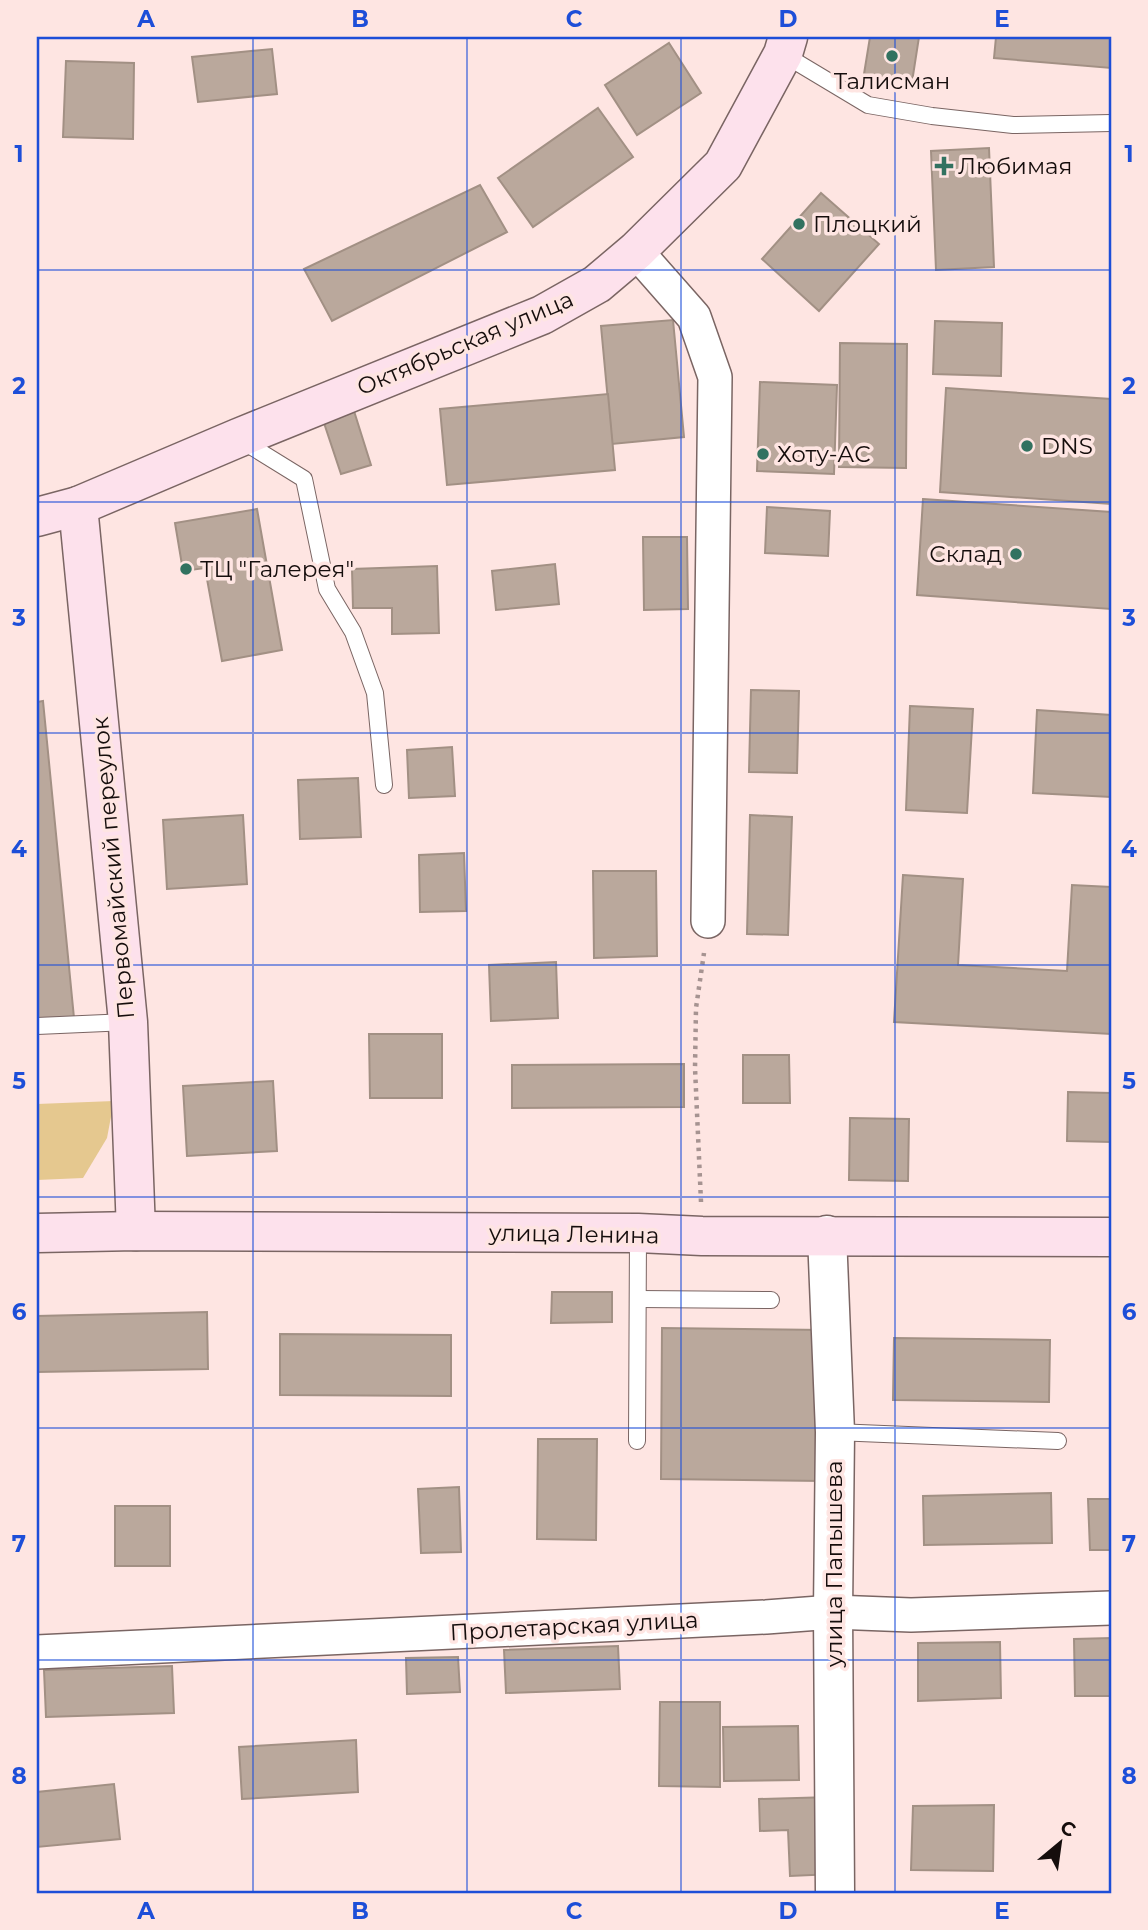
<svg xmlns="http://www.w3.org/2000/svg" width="1148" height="1930" font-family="Montserrat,sans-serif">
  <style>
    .green { fill: #e5c88f }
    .building { fill: #baa89c; stroke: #a29084; stroke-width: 2 }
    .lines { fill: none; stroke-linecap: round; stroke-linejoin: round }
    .service-casing { stroke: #7a6563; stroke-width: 18 }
    .minor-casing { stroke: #7a6563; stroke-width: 36 }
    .tertiary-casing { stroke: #7a6563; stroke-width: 41 }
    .secondary-casing { stroke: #7a6563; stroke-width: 41 }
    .path { stroke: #a69391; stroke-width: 4.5; stroke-dasharray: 3.5 5; stroke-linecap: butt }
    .service { stroke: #fff; stroke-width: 16 }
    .minor { stroke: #fff; stroke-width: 33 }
    .tertiary { stroke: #fff; stroke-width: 38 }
    .secondary { stroke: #fde1ec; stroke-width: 38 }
    .grid { fill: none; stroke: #1d4ed8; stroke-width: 2; stroke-opacity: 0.55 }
    .poi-dot { fill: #327260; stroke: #fee5e2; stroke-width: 2.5 }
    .labels { text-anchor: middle; stroke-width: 7; stroke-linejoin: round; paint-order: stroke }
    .poi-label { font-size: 23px; fill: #150d0c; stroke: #fee5e2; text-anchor: start }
    .street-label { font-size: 23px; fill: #150d0c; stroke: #fee5e2 }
    .neatline { fill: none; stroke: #1d4ed8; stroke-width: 2.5 }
    .grid-label { font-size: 23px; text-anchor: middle; font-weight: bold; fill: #1d4ed8 }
  </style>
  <rect width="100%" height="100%" fill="#fee5e2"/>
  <!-- green -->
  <polygon class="green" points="114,1101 107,1138 83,1178 37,1180 37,1104"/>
  <!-- building -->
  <g class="building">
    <polygon points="870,37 919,37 912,82 864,74"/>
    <polygon points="996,37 1111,37 1111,68 994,58"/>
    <polygon points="669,43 701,93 637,135 605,85"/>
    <polygon points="272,49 277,94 198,102 192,57"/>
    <polygon points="66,61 134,63 133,139 63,137"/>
    <polygon points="598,108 633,157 533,227 498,178"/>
    <polygon points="989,148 994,267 936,270 931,151"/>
    <polygon points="480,185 507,232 332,321 304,269"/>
    <polygon points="821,193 879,244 819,311 762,259"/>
    <polygon points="673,320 684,437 612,444 601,326"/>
    <polygon points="935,321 1002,323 1001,376 933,374"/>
    <polygon points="840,343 907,344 906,468 839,467"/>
    <polygon points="760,382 837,385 834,474 757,471"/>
    <polygon points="946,388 1111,399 1111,504 940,492"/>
    <polygon points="608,394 615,470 447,485 440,409"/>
    <polygon points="354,411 371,465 341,474 323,420"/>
    <polygon points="923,499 1111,512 1111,609 917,595"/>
    <polygon points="767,507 830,511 828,556 765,553"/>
    <polygon points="257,509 282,650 222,661 205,568 183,571 175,523"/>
    <polygon points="643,537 687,537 688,609 644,610"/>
    <polygon points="555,564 559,604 496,610 492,571"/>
    <polygon points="437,566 439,633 392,634 392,608 353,608 352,569"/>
    <polygon points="751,690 799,691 797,773 749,772"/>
    <polygon points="43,701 74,1018 37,1021 37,702"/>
    <polygon points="910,706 973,709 967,813 906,810"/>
    <polygon points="1037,710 1111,715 1111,797 1033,793"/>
    <polygon points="452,747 455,796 409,798 407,750"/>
    <polygon points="358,778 361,837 300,839 298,780"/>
    <polygon points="243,815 247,884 167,889 163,820"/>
    <polygon points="750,815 792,817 788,935 747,934"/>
    <polygon points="464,853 466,911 420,912 419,855"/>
    <polygon points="593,871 656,871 657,956 594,958"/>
    <polygon points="903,875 963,879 958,965 1067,971 1072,885 1111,887 1111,1034 894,1022"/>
    <polygon points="556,962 558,1018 491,1021 489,965"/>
    <polygon points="369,1034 442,1034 442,1098 370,1098"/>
    <polygon points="743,1055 789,1055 790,1103 743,1103"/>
    <polygon points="684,1064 684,1107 512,1108 512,1065"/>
    <polygon points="273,1081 277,1151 187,1156 183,1086"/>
    <polygon points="1068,1092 1111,1093 1111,1142 1067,1141"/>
    <polygon points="850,1118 909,1119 908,1181 849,1180"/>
    <polygon points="552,1292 612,1292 612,1322 551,1323"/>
    <polygon points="207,1312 208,1369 37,1372 37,1316"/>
    <polygon points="662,1328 824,1330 822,1481 661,1479"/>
    <polygon points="280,1334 451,1335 451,1396 280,1395"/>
    <polygon points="894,1338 1050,1340 1049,1402 893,1400"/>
    <polygon points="538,1439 597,1439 596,1540 537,1539"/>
    <polygon points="459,1487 461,1552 421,1553 418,1489"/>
    <polygon points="1051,1493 1052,1543 924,1545 923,1496"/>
    <polygon points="1088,1499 1111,1499 1111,1550 1090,1550"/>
    <rect x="115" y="1506" width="55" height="60"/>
    <polygon points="1111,1638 1111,1696 1075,1696 1074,1639"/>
    <polygon points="1000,1642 1001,1698 918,1701 918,1643"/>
    <polygon points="618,1646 620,1689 506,1693 504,1650"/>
    <polygon points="458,1657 460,1692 407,1694 406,1658"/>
    <polygon points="172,1666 174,1713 46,1717 44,1670"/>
    <polygon points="660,1702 720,1702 720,1787 659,1786"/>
    <polygon points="798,1726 799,1780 724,1781 723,1727"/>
    <polygon points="356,1740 358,1792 242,1799 239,1747"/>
    <polygon points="114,1784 120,1839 37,1847 37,1792"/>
    <polygon points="831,1797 834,1874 790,1876 788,1830 760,1831 759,1799"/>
    <polygon points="994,1805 993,1871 911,1870 913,1806"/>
  </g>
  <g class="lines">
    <defs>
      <g id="service">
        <polyline points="783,54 868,105 932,116 1013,125 1111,123"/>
        <polyline points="241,440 304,479 327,589 353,632 375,693 384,785"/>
        <polyline points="37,1026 128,1022"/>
        <polyline points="639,1299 771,1300"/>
        <polyline points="835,1432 1058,1441"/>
        <polyline points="637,1441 638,1234"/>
      </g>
      <g id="minor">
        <polyline points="636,251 694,317 715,377 708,921"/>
        <polyline points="37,1652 766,1617 833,1612 911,1615 1111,1608"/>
      </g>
      <polyline id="tertiary" points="827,1235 835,1432 833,1612 835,1893"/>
      <g id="secondary">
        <polyline points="78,506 128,1022 136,1231"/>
        <polyline points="37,517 78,506 238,438 542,315 597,284 636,251 723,165 783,54 788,37"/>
        <polyline points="37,1233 136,1231 638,1233 702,1236 1111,1237"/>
      </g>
    </defs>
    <!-- service casing -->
    <use href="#service" class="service-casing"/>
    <!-- minor casing -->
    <use href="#minor" class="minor-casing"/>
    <!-- tertiary casing -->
    <use href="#tertiary" class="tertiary-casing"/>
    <!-- secondary casing -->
    <use href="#secondary" class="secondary-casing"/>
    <!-- path -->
    <polyline class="path" points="701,1202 695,1068 696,1008 704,953"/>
    <!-- service -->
    <use href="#service" class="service"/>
    <!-- minor -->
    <use href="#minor" class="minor"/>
    <!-- tertiary -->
    <use href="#tertiary" class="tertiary"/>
    <!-- secondary -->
    <use href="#secondary" class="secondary"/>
  </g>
  <!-- grid -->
  <path class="grid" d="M 253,37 L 253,1893M 467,37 L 467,1893M 681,37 L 681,1893M 895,37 L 895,1893M 37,270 L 1111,270M 37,502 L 1111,502M 37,733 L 1111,733M 37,965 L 1111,965M 37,1197 L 1111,1197M 37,1428 L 1111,1428M 37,1660 L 1111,1660"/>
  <!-- markers -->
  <g class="poi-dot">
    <circle cx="892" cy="56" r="7"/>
    <path d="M940.5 155.5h7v7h7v7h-7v7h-7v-7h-7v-7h7z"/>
    <circle cx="799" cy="224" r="7"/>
    <circle cx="1027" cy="446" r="7"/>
    <circle cx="763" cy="454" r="7"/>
    <circle cx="1016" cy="554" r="7"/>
    <circle cx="186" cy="569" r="7"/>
  </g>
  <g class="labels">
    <!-- poi labels -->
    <g class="poi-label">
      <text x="892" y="89" text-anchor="middle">Талисман</text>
      <text x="958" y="174">Любимая</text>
      <text x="813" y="232">Плоцкий</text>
      <text x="1041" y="454">DNS</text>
      <text x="777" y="462">Хоту-АС</text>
      <text x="1002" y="562" text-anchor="end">Склад</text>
      <text x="200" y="577">ТЦ "Галерея"</text>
    </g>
    <!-- street labels -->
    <g class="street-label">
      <text transform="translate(465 343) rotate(-23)" y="8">Октябрьская улица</text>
      <text transform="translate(113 868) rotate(-95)" y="8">Первомайский переулок</text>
      <text transform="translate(574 1234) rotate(1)" y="8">улица Ленина</text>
      <text transform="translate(834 1564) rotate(-90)" y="8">улица Папышева</text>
      <text transform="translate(574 1626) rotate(-3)" y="8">Пролетарская улица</text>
    </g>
  </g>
  <!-- border -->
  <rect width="1148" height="1930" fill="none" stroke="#fee5e2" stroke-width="77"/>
  <!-- north arrow -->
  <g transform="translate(1060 1843) rotate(29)" stroke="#fee5e2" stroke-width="5" paint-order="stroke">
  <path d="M0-5L12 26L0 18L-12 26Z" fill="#150d0c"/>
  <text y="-10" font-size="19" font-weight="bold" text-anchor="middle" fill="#150d0c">С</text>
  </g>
  <rect x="38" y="38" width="1072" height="1854" class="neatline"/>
  <g class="grid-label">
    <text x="146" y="27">A</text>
    <text x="360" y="27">B</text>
    <text x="574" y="27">C</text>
    <text x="788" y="27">D</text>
    <text x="1002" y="27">E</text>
    <text x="19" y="162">1</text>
    <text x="1129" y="162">1</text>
    <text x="19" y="394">2</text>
    <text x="1129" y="394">2</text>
    <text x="19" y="626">3</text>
    <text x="1129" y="626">3</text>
    <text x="19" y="857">4</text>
    <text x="1129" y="857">4</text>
    <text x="19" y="1089">5</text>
    <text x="1129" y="1089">5</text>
    <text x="19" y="1320">6</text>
    <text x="1129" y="1320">6</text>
    <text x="19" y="1552">7</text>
    <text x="1129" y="1552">7</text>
    <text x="19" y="1784">8</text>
    <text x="1129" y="1784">8</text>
    <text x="146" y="1919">A</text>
    <text x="360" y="1919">B</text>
    <text x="574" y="1919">C</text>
    <text x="788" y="1919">D</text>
    <text x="1002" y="1919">E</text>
  </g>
</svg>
